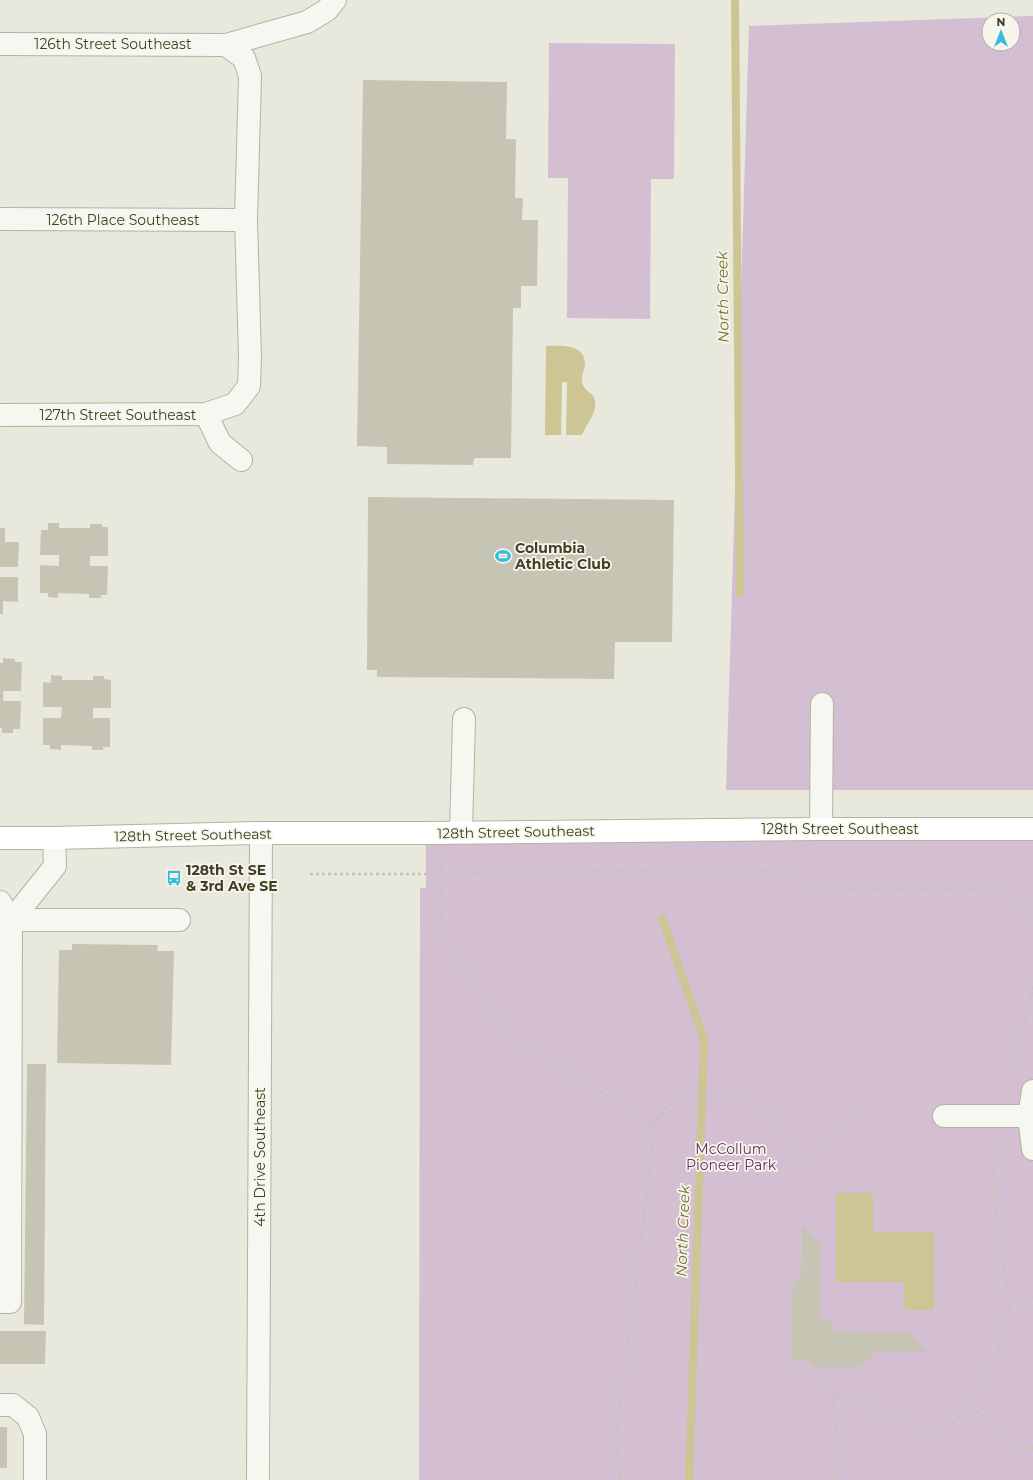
<svg xmlns="http://www.w3.org/2000/svg" width="1033" height="1480" font-family="Montserrat,sans-serif">
  <style>
    .green { fill: #d4bed2; fill-rule: evenodd }
    .water { fill: #cdc594 }
    .lines { fill: none; stroke-linecap: round; stroke-linejoin: round }
    .stream { stroke: #cdc594; stroke-width: 8 }
    .building { fill: #c6c5b4 }
    .minor-casing { stroke: #b3b2a2; stroke-width: 24 }
    .major-casing { stroke: #b6b49b; stroke-width: 24 }
    .path { stroke: #c4c4b8; stroke-width: 2.5; stroke-dasharray: 3 3; stroke-linecap: butt }
    .minor { stroke: #f7f7f1; stroke-width: 22 }
    .major { stroke: #fff; stroke-width: 22 }
    .labels { text-anchor: middle; stroke-width: 3.5; stroke-linejoin: round; paint-order: stroke }
    .street-label { font-size: 14px; fill: #414025; stroke: #f6f6ed }
    .poi-label { font-size: 14px; font-weight: bold; fill: #414025; stroke: #f6f6ed; text-anchor: start }
    .park-label { font-size: 14px; fill: #5e3158; stroke: #f6f6ed }
    .water-label { font-size: 15px; font-style: italic; fill: #79712b; stroke: #f6f6ed }
  </style>
  <rect width="100%" height="100%" fill="#e9e8dd"/>
  <!-- green -->
  <g class="green">
    <path d="M 1033,16 L 1033,790 L 726,790 L 749,26 ZM 989,20 L 1013,20 L 1013,44 L 989,44 Z"/>
    <polygon points="549,43 675,44 674,179 651,179 650,319 567,318 568,178 548,178"/>
    <polygon points="1033,829 1033,1480 419,1480 420,888 426,888 426,833"/>
  </g>
  <!-- water -->
  <g class="water">
    <path d="M 546,346 C 560,346 585,343 585,364 C 585,370 581,373 582,382 C 583,389 589,391 593,396 C 601,409 586,424 582,435 L 566,435 L 567,382 L 562,382 L 561,435 L 545,435 Z"/>
    <polygon points="836,1193 873,1193 873,1232 934,1232 934,1310 905,1310 904,1282 836,1282"/>
  </g>
  <g class="lines">
    <!-- stream -->
    <g class="stream">
      <polyline points="735,0 740,593"/>
      <polyline points="662,918 704,1040 689,1480"/>
    </g>
  </g>
  <!-- building -->
  <g class="building">
    <polygon points="363,80 507,82 506,139 516,139 515,198 523,198 522,220 538,220 537,286 521,286 521,308 513,308 511,458 474,458 473,465 387,464 387,447 357,446"/>
    <polygon points="368,497 674,500 672,642 615,642 614,679 377,677 377,670 367,670"/>
    <polygon points="48,523 59,523 59,528 90,528 90,524 102,524 102,527 108,527 108,556 90,556 90,566 108,566 107,595 101,595 101,598 89,598 89,594 58,593 58,598 48,597 48,593 40,593 40,565 59,566 59,555 40,555 41,530 48,530"/>
    <polygon points="0,528 5,528 5,542 19,542 18,567 0,567"/>
    <polygon points="0,577 18,577 18,602 3,601 3,614 0,614"/>
    <polygon points="3,658 15,659 15,662 22,662 21,691 3,691 3,701 21,701 20,729 13,729 13,733 2,733 2,728 0,728 0,663 3,663"/>
    <polygon points="51,675 62,676 62,680 93,680 93,676 104,676 104,679 111,680 111,708 93,708 93,718 110,718 110,747 103,747 103,750 92,750 92,746 61,745 61,750 50,749 50,745 43,745 43,718 61,718 62,707 43,707 43,682 51,683"/>
    <polygon points="72,944 158,945 157,951 174,951 171,1065 57,1063 59,950 72,950"/>
    <polygon points="27,1064 46,1064 44,1325 24,1324"/>
    <polygon points="802,1225 820,1244 820,1320 833,1320 832,1331 909,1333 926,1352 877,1351 861,1367 815,1367 809,1361 792,1360 792,1286 801,1276"/>
    <polygon points="0,1331 46,1331 45,1364 0,1364"/>
    <rect x="0" y="1427" width="7" height="41"/>
  </g>
  <g class="lines">
    <defs>
      <g id="minor">
        <polyline points="0,44 226,45 307,22 327,10 335,0"/>
        <polyline points="0,219 246,220"/>
        <polyline points="206,414 220,443 241,460"/>
        <polyline points="0,415 206,414 235,404 249,386 250,357 246,220 250,76 244,58 226,45"/>
        <polyline points="821,829 822,704"/>
        <polyline points="461,832 464,719"/>
        <polyline points="0,902 11,921 55,866 54,838"/>
        <polyline points="0,920 179,920"/>
        <polyline points="1033,1091 1029,1116 1033,1149"/>
        <polyline points="944,1116 1029,1116"/>
        <polyline points="0,1302 10,1302 11,921"/>
        <polyline points="0,1405 13,1405 28,1417 35,1434 35,1480"/>
        <polyline points="258,1480 261,833"/>
      </g>
      <polyline id="major" points="0,838 54,838 261,833 426,833 821,829 1033,829"/>
    </defs>
    <!-- minor casing -->
    <use href="#minor" class="minor-casing"/>
    <!-- major casing -->
    <use href="#major" class="major-casing"/>
    <!-- path -->
    <g class="path">
      <polyline points="442,857 441,933 506,1033 655,1126 665,1108 678,1099 728,1100 764,1107 781,1130 794,1155 806,1159 835,1129 863,1107"/>
      <polyline points="310,874 442,874 752,868 844,889 989,889 1009,893 1025,905 1033,921"/>
      <polyline points="1018,1072 1019,1054 1033,986"/>
      <polyline points="1009,1304 1033,1296"/>
      <polyline points="795,1362 832,1392"/>
      <polyline points="972,1407 1010,1439 1031,1448 1033,1448"/>
      <polyline points="621,1480 617,1457 617,1432 655,1126"/>
      <polyline points="834,1480 836,1426 832,1392 910,1423 934,1427 953,1422 972,1407 996,1355 1010,1312 993,1185 992,1139"/>
    </g>
    <!-- minor -->
    <use href="#minor" class="minor"/>
    <!-- major -->
    <use href="#major" class="major"/>
  </g>
  <!-- icons -->
  <defs>
    <symbol id="stadium-bare" viewBox="-9 -9 18 18"><path d="M0-5a6.5 5 0 1 0 0 10a6.5 5 0 1 0 0-10ZM-3.5-1.8h7v3.6h-7Z" fill="#34bddc" stroke="#f6f6ed" stroke-width="2.5" paint-order="stroke"/></symbol>
    <symbol id="bus-bare" viewBox="-9 -9 18 18"><path d="M-5-6H5V4H4V6H2V4H-2V6H-4V4H-5ZM-3.5-4V0h7V-4ZM-3.5 1.2v1.5H-2V1.2ZM2 1.2v1.5H3.5V1.2Z" fill="#34bddc" stroke="#f6f6ed" stroke-width="2.5" paint-order="stroke"/></symbol>
  </defs>
  <g fill-rule="evenodd">
    <use href="#stadium-bare" x="492" y="545" width="22" height="22"/>
    <use href="#bus-bare" x="163" y="867" width="22" height="22"/>
  </g>
  <g class="labels">
    <!-- street labels -->
    <g class="street-label">
      <text x="113" y="49">126th Street Southeast</text>
      <text x="123" y="225">126th Place Southeast</text>
      <text x="118" y="420">127th Street Southeast</text>
      <text x="840" y="834">128th Street Southeast</text>
      <text transform="translate(516 832) rotate(-1)" y="5">128th Street Southeast</text>
      <text transform="translate(193 835) rotate(-1)" y="5">128th Street Southeast</text>
      <text transform="translate(260 1157) rotate(-90)" y="5">4th Drive Southeast</text>
    </g>
    <!-- poi labels -->
    <g class="poi-label">
      <text x="515" y="553">Columbia<tspan x="515" dy="16">Athletic Club</tspan></text>
      <text x="186" y="875">128th St SE<tspan x="186" dy="16">&amp; 3rd Ave SE</tspan></text>
    </g>
    <!-- park labels -->
    <g class="park-label">
      <text x="731" y="1154">McCollum<tspan x="731" dy="16">Pioneer Park</tspan></text>
    </g>
    <!-- water labels -->
    <g class="water-label">
      <text transform="translate(723 297) rotate(-91)" y="5">North Creek</text>
      <text transform="translate(683 1231) rotate(-88)" y="5">North Creek</text>
    </g>
  </g>
  <!-- north arrow -->
  <g transform="translate(1001 32)"><circle r="19" fill="#f6f6ed" stroke="#aead9d"/>
  <path d="M0-3L7 15L0 10L-7 15Z" fill="#34bddc"/>
  <text y="-6" font-size="11" font-weight="bold" text-anchor="middle" fill="#414025">N</text>
  </g>
</svg>
